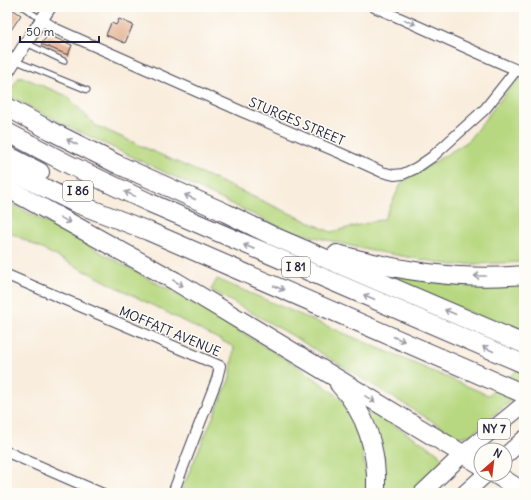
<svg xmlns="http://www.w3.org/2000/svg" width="531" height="500" font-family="Delius,sans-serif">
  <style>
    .green { fill: #b7d880; stroke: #6c7d5e }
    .building { fill: #e3b192 }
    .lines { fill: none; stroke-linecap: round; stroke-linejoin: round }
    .service-casing { stroke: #424053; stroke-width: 7 }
    .minor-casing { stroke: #424053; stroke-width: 12 }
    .tertiary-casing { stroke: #424053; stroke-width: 14 }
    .primary-casing { stroke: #424053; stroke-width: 18 }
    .motorway-casing { stroke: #424053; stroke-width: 20 }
    .service { stroke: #fff; stroke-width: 5 }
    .minor { stroke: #fff; stroke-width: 10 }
    .tertiary { stroke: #fff; stroke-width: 12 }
    .primary { stroke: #fff; stroke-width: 16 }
    .motorway { stroke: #fff; stroke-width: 18 }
    .oneway { stroke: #9c9ca7 }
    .labels { text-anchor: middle; stroke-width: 3; stroke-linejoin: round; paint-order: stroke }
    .shield { fill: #fdfcf7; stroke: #646373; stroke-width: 1 }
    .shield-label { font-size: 12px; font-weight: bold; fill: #22223b }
    .street-label { font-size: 13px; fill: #22223b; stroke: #fdfcf7 }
  </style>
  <rect width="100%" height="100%" fill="#fdfcf7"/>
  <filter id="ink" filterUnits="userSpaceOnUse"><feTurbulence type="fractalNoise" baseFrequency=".025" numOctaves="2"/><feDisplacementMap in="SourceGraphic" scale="8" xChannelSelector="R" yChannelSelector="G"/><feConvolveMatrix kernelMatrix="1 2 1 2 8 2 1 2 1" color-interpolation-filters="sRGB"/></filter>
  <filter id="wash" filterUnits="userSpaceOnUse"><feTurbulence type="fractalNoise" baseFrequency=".012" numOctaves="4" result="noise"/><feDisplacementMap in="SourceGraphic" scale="16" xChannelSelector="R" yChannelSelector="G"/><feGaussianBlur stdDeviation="0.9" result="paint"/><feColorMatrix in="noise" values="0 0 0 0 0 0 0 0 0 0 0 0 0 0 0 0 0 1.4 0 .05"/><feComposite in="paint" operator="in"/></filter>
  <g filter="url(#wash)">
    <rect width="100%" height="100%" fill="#f9eddd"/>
    <!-- green -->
    <g class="green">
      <polygon points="20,76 67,96 95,125 331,232 384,219 402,182 467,142 516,80 524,79 524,262 453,265 368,250 286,230 59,122 7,95"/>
      <polygon points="7,201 195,304 305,371 344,401 362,446 367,484 365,493 180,493 230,378 234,347 7,231"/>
      <polygon points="399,276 453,285 524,283 524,335 398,282"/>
      <polygon points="217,279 488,395 524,364 524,390 470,435 458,437 288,333 211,290"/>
      <polygon points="371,411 437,452 444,462 412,493 383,493 366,414"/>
    </g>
    <g id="blocks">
      <!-- building -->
      <g class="building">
        <polygon points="7,7 9,7 21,15 7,36"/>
        <polygon points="119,19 133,25 125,43 106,35 111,23 116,25"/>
        <polygon points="48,35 72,45 68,55 41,44"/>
      </g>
    </g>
  </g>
  <g filter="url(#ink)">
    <use href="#blocks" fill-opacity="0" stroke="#424053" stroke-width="1"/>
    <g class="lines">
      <defs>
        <g id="service">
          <polyline points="23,7 42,20"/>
          <polyline points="26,43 64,61"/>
          <polyline points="7,55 16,61 87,90"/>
        </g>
        <g id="minor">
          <path d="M 374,7 C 424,28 474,52 524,73"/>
          <polyline points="42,20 56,29 243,112 340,153 382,172 394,175 403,174 416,168 432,157 485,109 516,70"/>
          <polyline points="7,275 220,366 217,379 173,493"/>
          <polyline points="7,452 101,493"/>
        </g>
        <polyline id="tertiary" points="7,73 26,43 50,7"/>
        <g id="primary">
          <polyline points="505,456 524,439"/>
          <polyline points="422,493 463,454 524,404"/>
          <polyline points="465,493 486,474"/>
        </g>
        <g id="motorway">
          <polyline points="7,107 51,131 119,165 226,213 273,236 524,344"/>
          <polyline points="7,132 70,165 148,202 524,364"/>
          <polyline points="7,155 40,172"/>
          <polyline points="7,169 73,202 148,231 524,394"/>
          <polyline points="7,188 175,281 481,465"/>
          <path d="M 337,254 C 400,271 459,281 524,275"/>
          <path d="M 339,384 C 367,414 378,452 376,493"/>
          <polyline points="495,474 524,492"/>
        </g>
      </defs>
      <!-- service casing -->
      <use href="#service" class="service-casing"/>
      <!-- minor casing -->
      <use href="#minor" class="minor-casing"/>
      <!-- tertiary casing -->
      <use href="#tertiary" class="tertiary-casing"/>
      <!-- primary casing -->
      <use href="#primary" class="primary-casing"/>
      <!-- motorway casing -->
      <use href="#motorway" class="motorway-casing"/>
      <!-- service -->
      <use href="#service" class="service"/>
      <!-- minor -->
      <use href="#minor" class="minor"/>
      <!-- tertiary -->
      <use href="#tertiary" class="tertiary"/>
      <!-- primary -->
      <use href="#primary" class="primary"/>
      <!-- motorway -->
      <use href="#motorway" class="motorway"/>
    </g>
    <!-- one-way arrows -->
    <defs><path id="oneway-shaft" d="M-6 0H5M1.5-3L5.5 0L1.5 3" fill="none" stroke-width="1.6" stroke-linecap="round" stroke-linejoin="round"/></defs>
    <g class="oneway">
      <use href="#oneway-shaft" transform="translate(410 22) rotate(23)"/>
      <use href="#oneway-shaft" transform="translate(72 142) rotate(-153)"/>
      <use href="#oneway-shaft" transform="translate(130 194) rotate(-156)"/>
      <use href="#oneway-shaft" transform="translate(190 197) rotate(-156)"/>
      <use href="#oneway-shaft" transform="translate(65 220) rotate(29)"/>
      <use href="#oneway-shaft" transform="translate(249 247) rotate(-157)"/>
      <use href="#oneway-shaft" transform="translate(480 276) rotate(-180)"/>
      <use href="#oneway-shaft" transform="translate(178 283) rotate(30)"/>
      <use href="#oneway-shaft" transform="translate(279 288) rotate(23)"/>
      <use href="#oneway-shaft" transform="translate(369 297) rotate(-157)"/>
      <use href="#oneway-shaft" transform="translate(450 312) rotate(-157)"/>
      <use href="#oneway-shaft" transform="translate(399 339) rotate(23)"/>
      <use href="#oneway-shaft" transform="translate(488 349) rotate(-156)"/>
      <use href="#oneway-shaft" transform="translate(370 399) rotate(31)"/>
    </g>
  </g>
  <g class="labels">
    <!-- shield labels -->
    <g class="shield">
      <rect x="63" y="181" width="30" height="20" rx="3"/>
      <rect x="282" y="257" width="28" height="20" rx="3"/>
      <rect x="478" y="419" width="32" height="20" rx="3"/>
    </g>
    <g class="shield-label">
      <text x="78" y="195">I 86</text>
      <text x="296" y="271">I 81</text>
      <text x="494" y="433">NY 7</text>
    </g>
    <!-- street labels -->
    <g class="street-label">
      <text transform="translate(297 121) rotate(23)" y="5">STURGES STREET</text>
      <text transform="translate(170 331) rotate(23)" y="5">MOFFATT AVENUE</text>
    </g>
  </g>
  <!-- margin -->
  <rect width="531" height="500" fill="none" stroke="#fdfcf7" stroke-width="24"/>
  <!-- north arrow -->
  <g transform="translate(493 462) rotate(28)"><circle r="19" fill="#fdfcf7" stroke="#a5a5ac"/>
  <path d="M0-3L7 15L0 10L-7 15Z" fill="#c8321e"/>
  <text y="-6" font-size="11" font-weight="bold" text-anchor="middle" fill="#22223b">N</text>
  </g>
  <!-- scale -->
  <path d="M20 36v6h79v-6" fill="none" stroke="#22223b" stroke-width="2"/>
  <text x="26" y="36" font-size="12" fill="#22223b" stroke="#fdfcf7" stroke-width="3" paint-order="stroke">50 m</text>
</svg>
